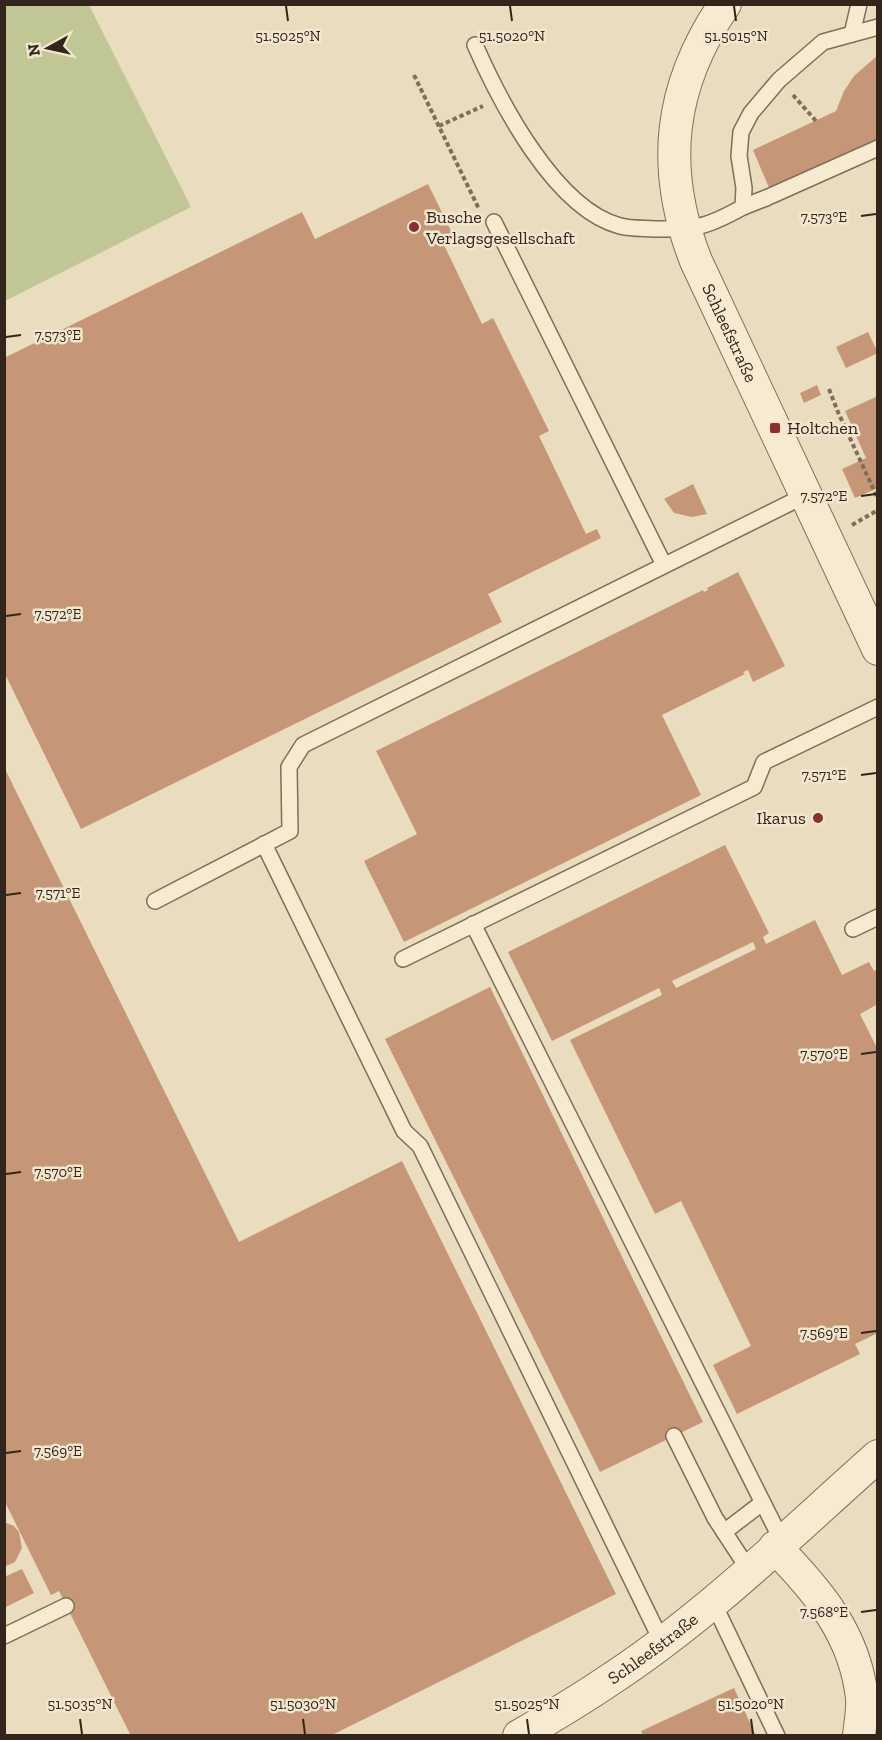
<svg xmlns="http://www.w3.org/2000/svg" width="882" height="1740" font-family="'Zilla Slab',serif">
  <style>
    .grass { fill: #c1c794 }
    .building { fill: #c69777; fill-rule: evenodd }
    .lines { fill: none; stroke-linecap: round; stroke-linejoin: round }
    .service-casing { stroke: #816e59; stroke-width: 18 }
    .minor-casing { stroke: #816e59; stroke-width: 34 }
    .path { stroke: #816e59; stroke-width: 4; stroke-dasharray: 4.5 3; stroke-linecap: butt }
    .service { stroke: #f6ebd1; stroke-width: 15 }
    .minor { stroke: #f6ebd1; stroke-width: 32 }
    .ticks { fill: none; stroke: #32261c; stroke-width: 2 }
    .poi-dot { fill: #8c2d2e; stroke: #f2e7ce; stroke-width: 2 }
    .labels { text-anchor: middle; stroke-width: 5; stroke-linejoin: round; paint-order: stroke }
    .poi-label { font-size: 18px; fill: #32261c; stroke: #f2e7ce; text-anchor: start }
    .street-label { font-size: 18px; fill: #32261c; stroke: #f2e7ce }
    .ticks-label { font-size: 15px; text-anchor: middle; fill: #32261c; stroke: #f2e7ce; stroke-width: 5; stroke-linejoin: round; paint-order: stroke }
  </style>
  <rect width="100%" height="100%" fill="#eaddbf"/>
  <!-- grass -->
  <polygon class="grass" points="5,4 89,5 191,207 5,301"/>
  <!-- building -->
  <g class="building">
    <polygon points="878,55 878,141 770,190 753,150 836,111 844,91 854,76"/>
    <polygon points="428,184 455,239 444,245 482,324 493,318 549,431 539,436 586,534 597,529 601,538 488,594 502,622 81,829 4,672 4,358 302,212 315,239"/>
    <polygon points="868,332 878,353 846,368 836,347"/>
    <polygon points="817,385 821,395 804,403 800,393"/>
    <polygon points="878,396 878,488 855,498 842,469 866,458 845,411"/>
    <polygon points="693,484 707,514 692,517 674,513 664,499"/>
    <polygon points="738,572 785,666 753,682 748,670 743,672 745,674 662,715 701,795 404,942 364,861 417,834 376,751 703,590 704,592 708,590 707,588"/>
    <polygon points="4,767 239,1242 402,1161 616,1594 330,1736 131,1736 59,1591 51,1595 4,1500"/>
    <path d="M 725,845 L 769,933 L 763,937 L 766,944 L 815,920 L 842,975 L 869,962 L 874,971 L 878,969 L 878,1004 L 860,1014 L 878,1050 L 878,1333 L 855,1344 L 860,1354 L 737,1414 L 713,1365 L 751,1346 L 681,1201 L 655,1214 L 570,1040 L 662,995 L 659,988 L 552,1041 L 508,952 ZM 753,942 L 756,949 L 676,988 L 672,981 Z"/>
    <polygon points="490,987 703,1422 600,1472 385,1039"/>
    <polygon points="4,1522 14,1526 19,1532 22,1548 15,1562 4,1567"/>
    <polygon points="22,1569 34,1593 4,1608 4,1577"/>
    <polygon points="734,1688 756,1736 643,1736 641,1731"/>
  </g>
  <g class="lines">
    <defs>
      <g id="service">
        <polyline points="852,34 859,4"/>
        <path d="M 475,45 C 500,102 555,209 620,226 C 631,229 645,228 656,229 C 696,230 709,226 743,207 L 744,188 L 739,156 L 741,132 L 751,113 L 779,80 L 823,42 L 878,27"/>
        <polyline points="743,207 766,198 878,148"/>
        <polyline points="494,222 664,565"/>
        <polyline points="264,844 404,1131 420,1146 662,1642"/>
        <polyline points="155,901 290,831 289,767 303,745 806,495"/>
        <polyline points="473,924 782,1541"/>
        <polyline points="853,929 878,917"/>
        <polyline points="403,959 754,787 764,762 878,707"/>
        <polyline points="674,1436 715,1518 749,1570"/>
        <polyline points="724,1532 762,1503"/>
        <polyline points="713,1602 777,1736"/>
        <polyline points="4,1636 66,1606"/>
      </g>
      <g id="minor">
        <path id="s1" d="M 725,4 C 668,87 660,169 696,261 L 878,649"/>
        <path d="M 775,1547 C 818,1591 855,1634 862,1698 C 863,1710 860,1724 859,1736"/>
        <path id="s2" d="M 519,1736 C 548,1719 577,1702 605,1683 C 704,1619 790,1534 878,1456"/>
      </g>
    </defs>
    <!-- service casing -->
    <use href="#service" class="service-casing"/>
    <!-- minor casing -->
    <use href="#minor" class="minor-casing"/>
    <!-- path -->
    <g class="path">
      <polyline points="414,75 479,209"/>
      <polyline points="793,95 816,121"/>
      <polyline points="439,126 483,106"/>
      <polyline points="829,389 838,412 878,499"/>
      <polyline points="852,525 878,510"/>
    </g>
    <!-- service -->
    <use href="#service" class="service"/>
    <!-- minor -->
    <use href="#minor" class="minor"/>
  </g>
  <!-- ticks -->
  <path class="ticks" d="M 286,6 L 288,21M 510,6 L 512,21M 734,6 L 736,21M 861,216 L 876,214M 6,337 L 21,335M 861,496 L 876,494M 6,616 L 21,614M 861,775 L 876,773M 6,895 L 21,893M 861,1054 L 876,1052M 6,1174 L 21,1172M 861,1333 L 876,1331M 6,1453 L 21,1451M 861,1612 L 876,1610M 80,1719 L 82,1734M 303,1719 L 305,1734M 527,1719 L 529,1734M 751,1719 L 753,1734"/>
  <!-- markers -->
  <g class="poi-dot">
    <circle cx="414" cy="227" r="6"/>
    <rect x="769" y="422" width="12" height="12" rx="3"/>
    <circle cx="818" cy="818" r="6"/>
  </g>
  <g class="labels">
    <!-- poi labels -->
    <g class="poi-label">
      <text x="426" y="223">Busche<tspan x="426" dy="21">Verlagsgesellschaft</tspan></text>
      <text x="787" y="434">Holtchen</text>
      <text x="806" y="824" text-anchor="end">Ikarus</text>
    </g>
    <!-- street labels -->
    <g class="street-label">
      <text dy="6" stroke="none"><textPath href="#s1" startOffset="350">Schleefstraße</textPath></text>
      <text dy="6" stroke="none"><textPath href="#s2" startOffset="160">Schleefstraße</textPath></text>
    </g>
  </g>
  <g class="ticks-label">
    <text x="288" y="41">51.5025°N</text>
    <text x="512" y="41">51.5020°N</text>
    <text x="736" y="41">51.5015°N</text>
    <text x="824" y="222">7.573°E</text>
    <text x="58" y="340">7.573°E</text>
    <text x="824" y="501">7.572°E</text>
    <text x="58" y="619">7.572°E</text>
    <text x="824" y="780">7.571°E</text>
    <text x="58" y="898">7.571°E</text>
    <text x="824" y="1059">7.570°E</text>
    <text x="58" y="1177">7.570°E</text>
    <text x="824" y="1338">7.569°E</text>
    <text x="58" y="1456">7.569°E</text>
    <text x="824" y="1617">7.568°E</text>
    <text x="80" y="1709">51.5035°N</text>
    <text x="303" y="1709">51.5030°N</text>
    <text x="527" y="1709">51.5025°N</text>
    <text x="751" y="1709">51.5020°N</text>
  </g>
  <!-- border -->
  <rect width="882" height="1740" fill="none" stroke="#32261c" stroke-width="12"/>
  <!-- north arrow -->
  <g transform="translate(48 48) rotate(262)" stroke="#f2e7ce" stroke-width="4.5" paint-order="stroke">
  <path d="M0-4.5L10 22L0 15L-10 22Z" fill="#32261c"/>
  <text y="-9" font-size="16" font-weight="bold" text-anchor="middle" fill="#32261c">N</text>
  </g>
</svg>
